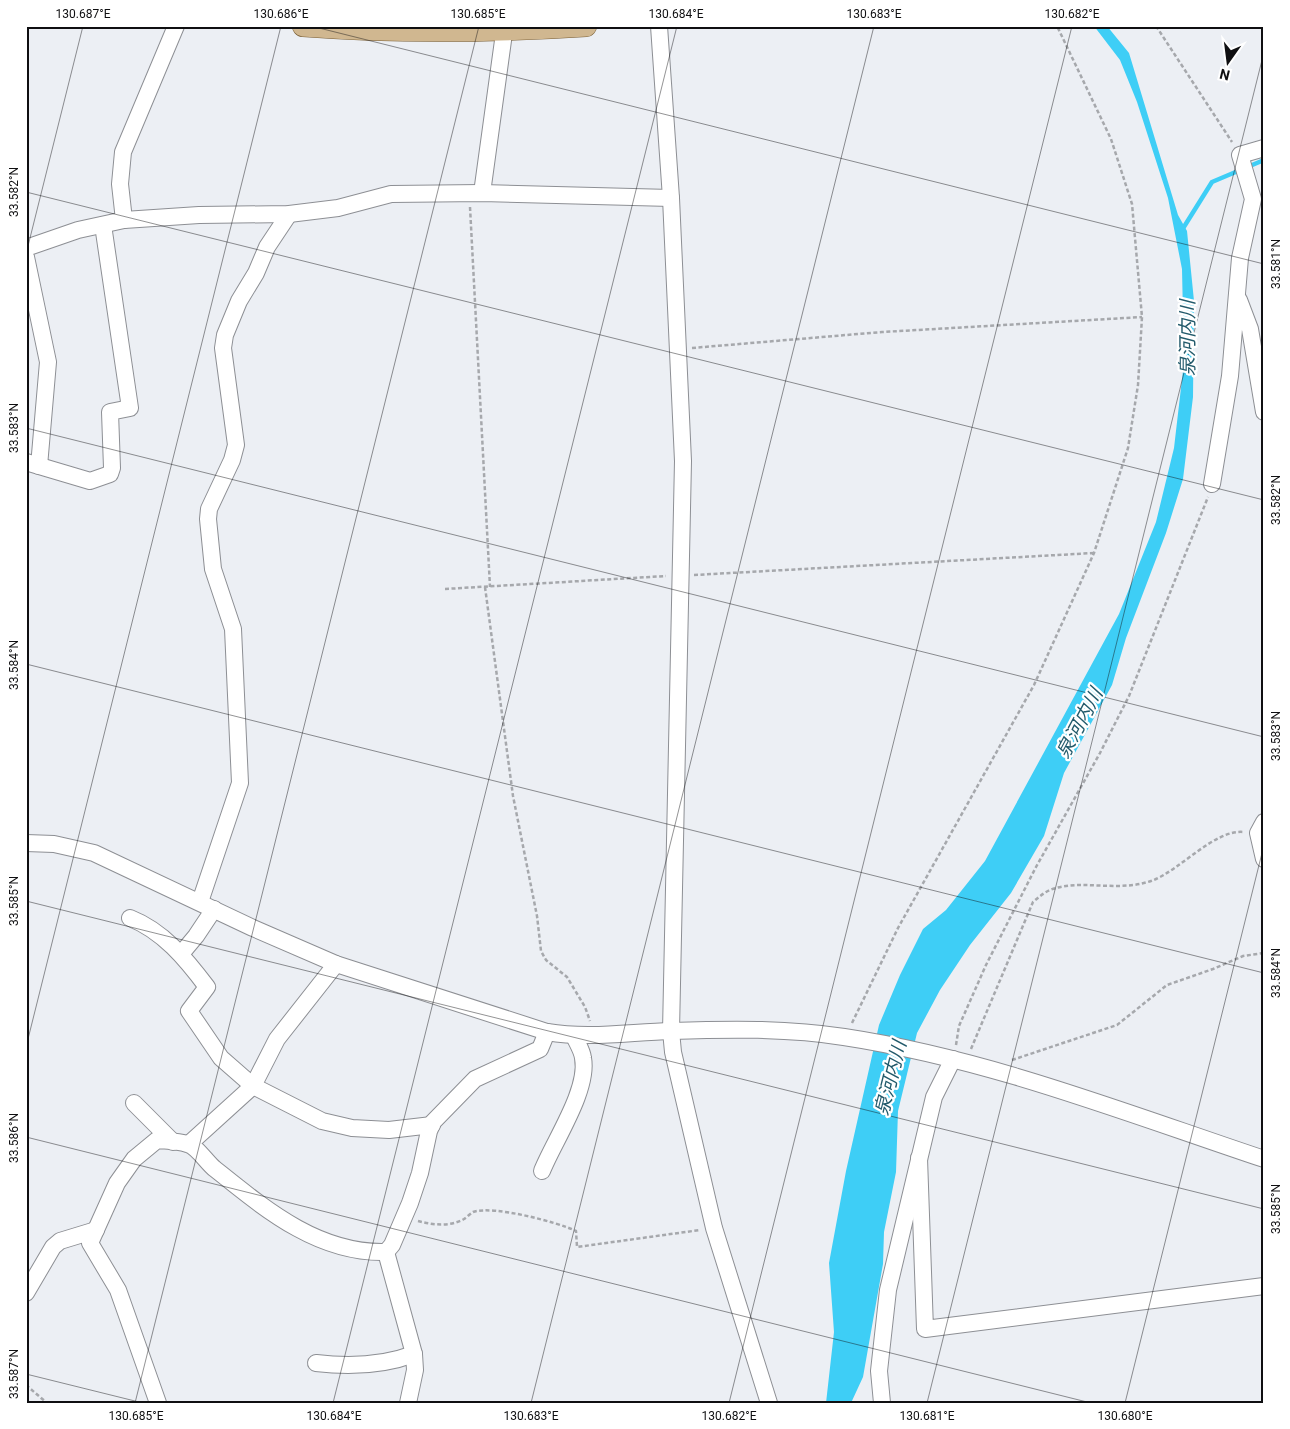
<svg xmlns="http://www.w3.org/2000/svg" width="1290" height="1429" font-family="Roboto,'Noto Sans JP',sans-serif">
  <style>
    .water { fill: #3ecef6 }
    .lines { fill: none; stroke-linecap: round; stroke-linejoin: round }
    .stream { stroke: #3ecef6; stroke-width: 4.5 }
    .minor-casing { stroke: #8d8f94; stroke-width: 18 }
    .major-casing { stroke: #785d33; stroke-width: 22 }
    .path { stroke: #a6a8ac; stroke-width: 2.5; stroke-dasharray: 4 2.5; stroke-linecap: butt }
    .minor { stroke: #fff; stroke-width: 16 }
    .major { stroke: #d0b790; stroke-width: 21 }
    .ticks { fill: none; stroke: #0f0f11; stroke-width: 1; stroke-opacity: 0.45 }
    .labels { text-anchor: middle; stroke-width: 4.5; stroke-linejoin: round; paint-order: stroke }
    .water-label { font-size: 19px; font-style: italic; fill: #225a6b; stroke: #fff }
    .neatline { fill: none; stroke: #0f0f11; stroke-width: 2 }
    .ticks-label { font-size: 12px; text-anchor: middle; fill: #0f0f11 }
  </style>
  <rect width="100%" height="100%" fill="#eceff4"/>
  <!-- water -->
  <polygon class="water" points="1094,26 1107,26 1129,53 1178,215 1187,231 1194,301 1193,397 1183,479 1166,533 1126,638 1112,685 1064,773 1044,836 1011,893 970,945 940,990 917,1033 898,1111 896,1172 884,1232 883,1264 863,1377 851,1403 826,1403 834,1332 829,1263 846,1171 879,1025 900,975 923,929 946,910 985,861 1119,614 1156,522 1174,448 1184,362 1182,269 1168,198 1137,102 1120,60"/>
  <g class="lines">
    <!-- stream -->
    <polyline class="stream" points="1182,230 1212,182 1264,160"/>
    <defs>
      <g id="minor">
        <polyline points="659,26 671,198 683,461 671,1031 673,1052 714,1228 769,1403"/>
        <polyline points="482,193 505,26"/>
        <polyline points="124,220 120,184 123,152 176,26"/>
        <polyline points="26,248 78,230 124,220 199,215 289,214 338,208 391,194 482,193 671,198"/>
        <polyline points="26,257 48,362 39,466"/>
        <polyline points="1239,300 1250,329 1264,412"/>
        <polyline points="26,462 90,481 110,474 112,468 110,412 130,408 103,225"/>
        <polyline points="1212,484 1230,376 1240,258 1253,199 1240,155 1264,148"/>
        <polyline points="1264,822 1258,833 1264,859"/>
        <path d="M 26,843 L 54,844 L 94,853 L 253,928 L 336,964 L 547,1032 C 589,1039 630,1032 671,1031 C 728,1029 788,1028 844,1037 C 989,1059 1126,1113 1264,1159"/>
        <polyline points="200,902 240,783 233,629 213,569 208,519 209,509 232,460 236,445 223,348 225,335 239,301 256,273 267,247 289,214"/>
        <path d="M 130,918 C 163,931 186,959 207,987 L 189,1011 L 221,1058 L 253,1086 L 322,1121 L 352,1128 L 389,1130 L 432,1125"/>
        <polyline points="181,954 196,936 214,909"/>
        <polyline points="134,1103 173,1142"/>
        <polyline points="189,1144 253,1086 277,1039 336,964"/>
        <polyline points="919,1158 925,1329 1264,1286"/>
        <path d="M 542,1171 C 554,1141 589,1090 583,1058 C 582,1050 577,1043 574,1036"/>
        <polyline points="386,1252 414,1354 415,1370 408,1403"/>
        <polyline points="26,1293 53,1247 60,1241 96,1230"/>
        <path d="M 316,1363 C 349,1367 382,1366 414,1354"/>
        <path d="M 158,1403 L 118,1290 L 90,1243 L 117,1183 L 134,1159 L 157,1140 C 167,1141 178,1141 187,1144 C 197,1146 207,1163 215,1169 C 265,1209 318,1254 386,1252 L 392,1245 L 410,1203 L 420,1173 L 429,1131 L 433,1122 L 475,1079 L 540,1049 L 547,1032"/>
        <polyline points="882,1403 879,1371 888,1290 934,1097 953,1059"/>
      </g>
      <path id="major" d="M 303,26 C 397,33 492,32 586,26"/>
    </defs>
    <!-- minor casing -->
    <use href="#minor" class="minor-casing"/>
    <!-- major casing -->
    <use href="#major" class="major-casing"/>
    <!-- path -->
    <g class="path">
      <polyline points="1156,26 1232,142"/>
      <polyline points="470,207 490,587"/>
      <polyline points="692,348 882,332 1142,317"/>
      <polyline points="694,575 1094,553"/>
      <polyline points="485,587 513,796 537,916 541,951 546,960 567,977 585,1007 590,1021"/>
      <polyline points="445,589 666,576"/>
      <polyline points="852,1023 898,928 1034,685 1094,553 1128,448 1138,385 1142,317 1132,204 1111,139 1057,26"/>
      <polyline points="956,1045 959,1026 986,965 1036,867 1100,753 1129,696 1208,497"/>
      <path d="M 971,1049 L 1033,902 C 1040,896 1047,890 1056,888 C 1085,880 1118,892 1151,881 C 1180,871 1214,829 1244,832"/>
      <polyline points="1012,1060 1117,1025 1167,985 1213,969 1243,956 1264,953"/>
      <path d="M 418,1221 C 433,1225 450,1227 464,1219 C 467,1217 470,1214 473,1212 C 493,1205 557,1222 576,1231 L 577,1247 L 700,1230"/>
      <polyline points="26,1385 47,1403"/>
    </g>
    <!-- minor -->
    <use href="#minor" class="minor"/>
    <!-- major -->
    <use href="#major" class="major"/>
  </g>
  <!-- ticks -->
  <path class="ticks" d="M 311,26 L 1264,264M 1259,26 L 1264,27M 26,192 L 1264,500M 26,254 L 83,26M 26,428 L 1264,737M 26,664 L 1264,973M 26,901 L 1264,1209M 26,1047 L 281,26M 26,1137 L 1091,1403M 26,1374 L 143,1403M 135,1403 L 479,26M 333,1403 L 677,26M 531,1403 L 874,26M 729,1403 L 1072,26M 927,1403 L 1264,52M 1125,1403 L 1264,845"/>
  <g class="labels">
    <!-- water labels -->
    <g class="water-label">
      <text transform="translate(1187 338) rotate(-90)" y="7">泉河内川</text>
      <text transform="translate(1079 723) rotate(-62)" y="7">泉河内川</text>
      <text transform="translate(890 1078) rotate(-76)" y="7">泉河内川</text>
    </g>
  </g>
  <!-- border -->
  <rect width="1290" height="1429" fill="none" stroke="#ffffff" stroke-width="55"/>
  <!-- north arrow -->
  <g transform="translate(1228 62) rotate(194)" stroke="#ffffff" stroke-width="4" paint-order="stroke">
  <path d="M0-4L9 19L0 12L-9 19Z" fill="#0f0f11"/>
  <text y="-8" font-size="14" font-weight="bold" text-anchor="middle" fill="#0f0f11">N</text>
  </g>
  <rect x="28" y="28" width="1234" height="1374" class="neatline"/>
  <g class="ticks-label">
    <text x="83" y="18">130.687°E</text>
    <text x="281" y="18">130.686°E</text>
    <text x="478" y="18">130.685°E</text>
    <text x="676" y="18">130.684°E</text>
    <text x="874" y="18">130.683°E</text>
    <text x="1072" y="18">130.682°E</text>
    <text transform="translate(14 192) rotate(-90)" y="4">33.582°N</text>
    <text transform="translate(1276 264) rotate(-90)" y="4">33.581°N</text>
    <text transform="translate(14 428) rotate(-90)" y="4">33.583°N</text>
    <text transform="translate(1276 500) rotate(-90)" y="4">33.582°N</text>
    <text transform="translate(14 665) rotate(-90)" y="4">33.584°N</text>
    <text transform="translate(1276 736) rotate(-90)" y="4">33.583°N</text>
    <text transform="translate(14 901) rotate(-90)" y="4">33.585°N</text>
    <text transform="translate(1276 973) rotate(-90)" y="4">33.584°N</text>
    <text transform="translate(14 1138) rotate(-90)" y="4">33.586°N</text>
    <text transform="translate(1276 1209) rotate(-90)" y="4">33.585°N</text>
    <text transform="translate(14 1374) rotate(-90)" y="4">33.587°N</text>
    <text x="136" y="1420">130.685°E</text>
    <text x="334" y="1420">130.684°E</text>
    <text x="531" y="1420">130.683°E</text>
    <text x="729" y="1420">130.682°E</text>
    <text x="927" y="1420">130.681°E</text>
    <text x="1125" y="1420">130.680°E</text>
  </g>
</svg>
